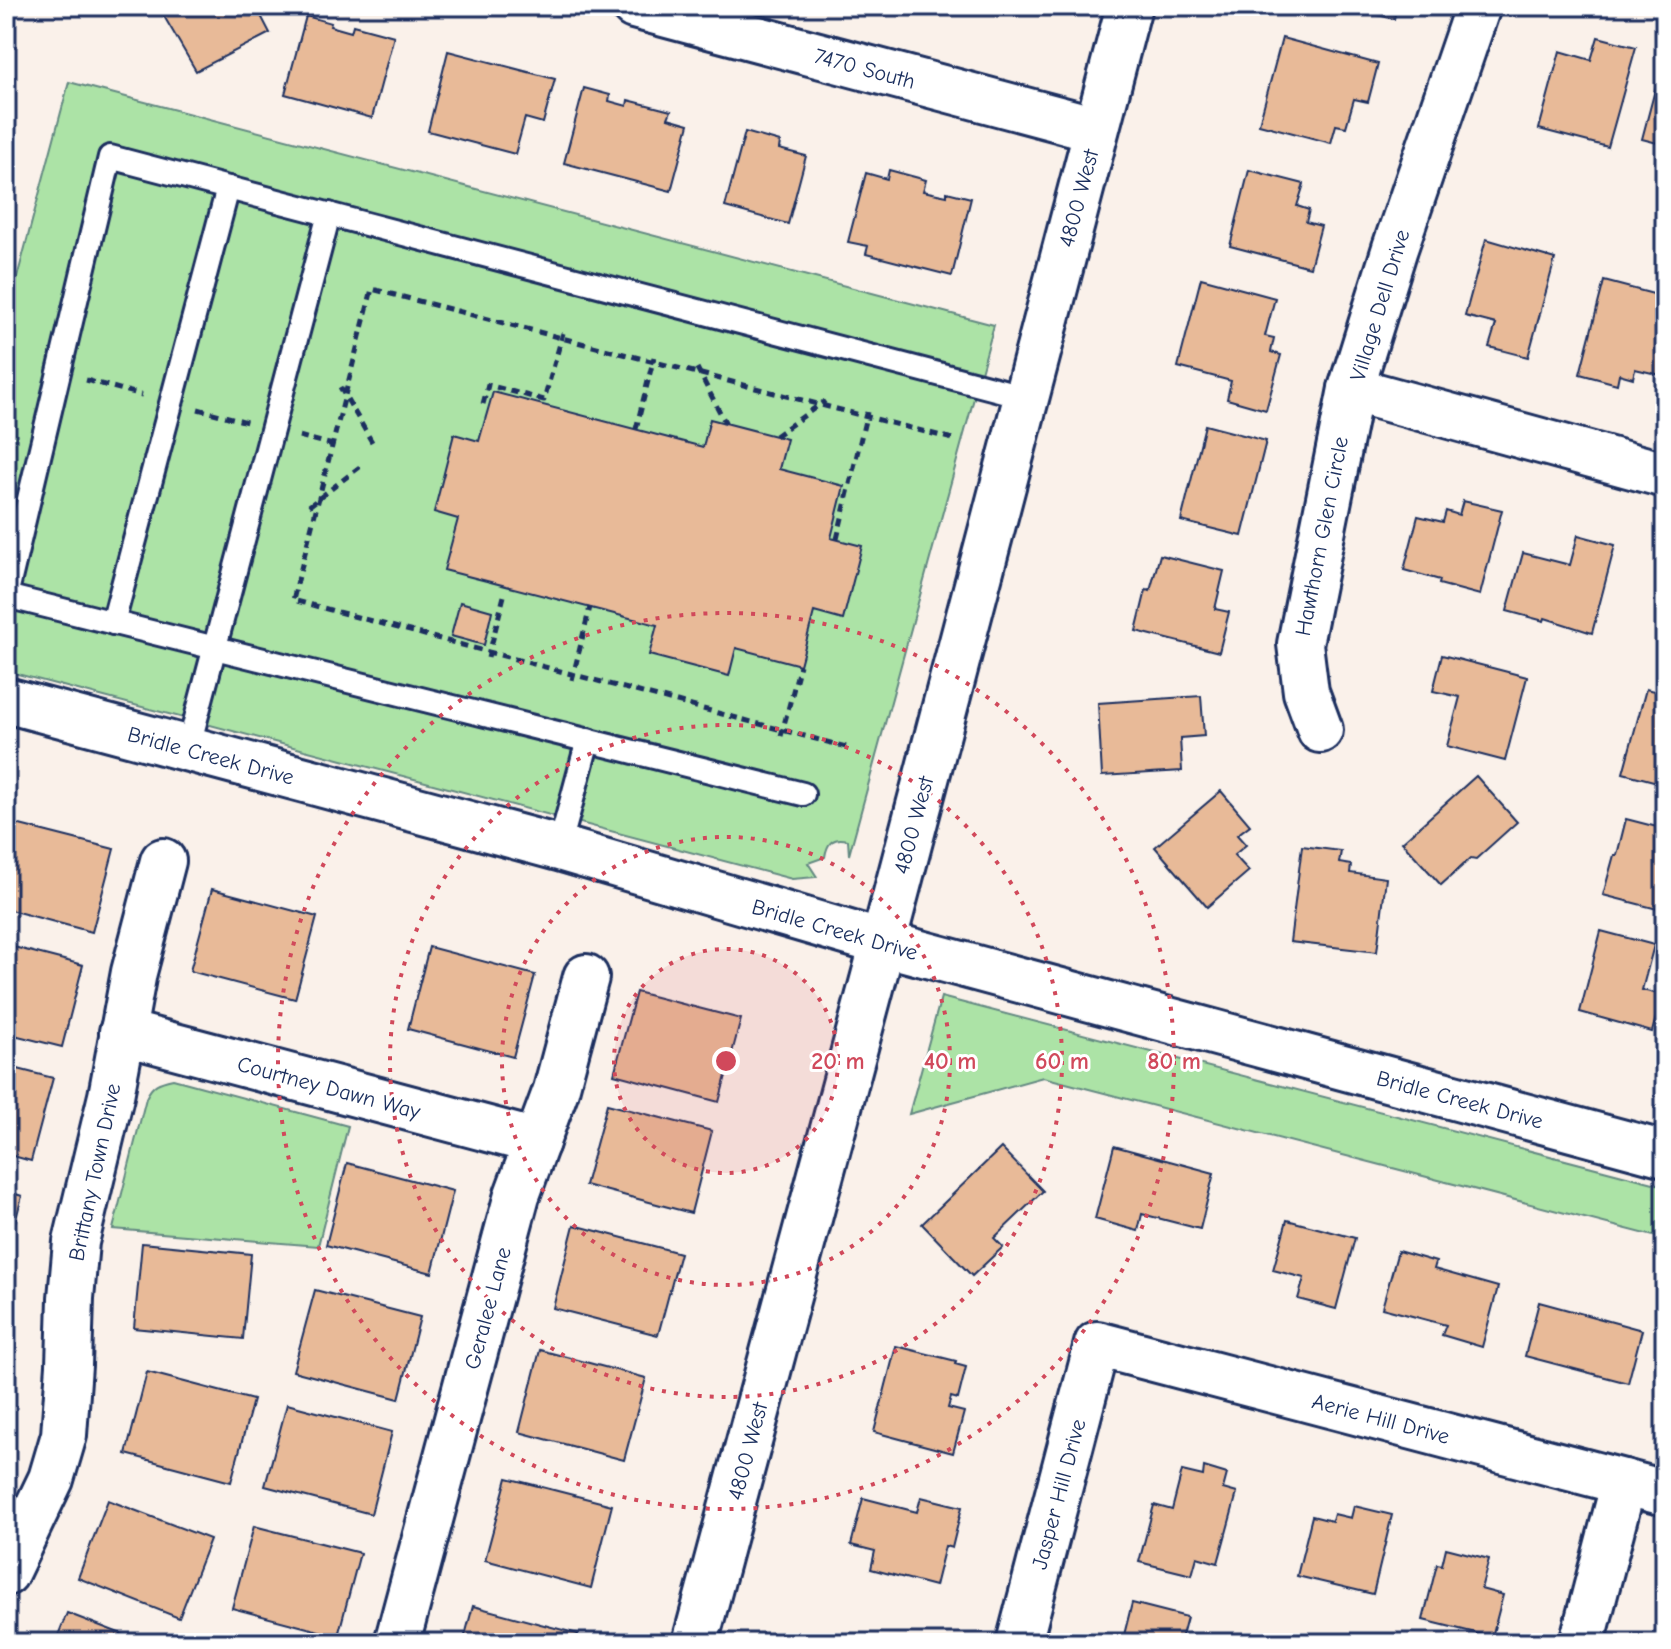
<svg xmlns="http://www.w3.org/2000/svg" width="1671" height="1649" font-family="'Comic Neue',sans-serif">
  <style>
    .green { fill: #ace3a6; stroke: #648982; stroke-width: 2 }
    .building { fill: #e8ba98; stroke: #1b2f5e; stroke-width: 2 }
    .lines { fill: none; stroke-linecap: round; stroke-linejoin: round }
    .service-casing { stroke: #1b2f5e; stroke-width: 28 }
    .minor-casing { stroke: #1b2f5e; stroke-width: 50 }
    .tertiary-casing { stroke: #1b2f5e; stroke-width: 50 }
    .secondary-casing { stroke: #1b2f5e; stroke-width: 50 }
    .path { stroke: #1b2f5e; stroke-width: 5; stroke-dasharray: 8 6; stroke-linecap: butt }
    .service { stroke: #fff; stroke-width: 22 }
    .minor { stroke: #fff; stroke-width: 44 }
    .tertiary { stroke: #fff; stroke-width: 44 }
    .secondary { stroke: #fff; stroke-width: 44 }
    .ring { fill: none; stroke: #d1495b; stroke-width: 4; stroke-dasharray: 4 8 }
    .labels { text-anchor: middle; stroke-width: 6; stroke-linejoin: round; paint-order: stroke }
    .street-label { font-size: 22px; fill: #1b2f5e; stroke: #fff }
    .centre { fill: #d1495b; stroke: #fff; stroke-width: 4 }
    .ring-label { font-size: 24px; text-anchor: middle; font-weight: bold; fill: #d1495b; stroke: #fff; stroke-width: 6; stroke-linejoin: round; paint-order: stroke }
  </style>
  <rect width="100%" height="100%" fill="#faf1ea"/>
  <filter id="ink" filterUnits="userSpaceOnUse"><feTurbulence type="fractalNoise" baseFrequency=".0125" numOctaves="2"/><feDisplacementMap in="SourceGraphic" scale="16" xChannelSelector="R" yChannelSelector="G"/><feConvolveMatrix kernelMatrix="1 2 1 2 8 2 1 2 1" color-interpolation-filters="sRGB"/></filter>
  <g filter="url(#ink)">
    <!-- green -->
    <g class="green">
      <path d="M 69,82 L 994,325 L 849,855 L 848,840 C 833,836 827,843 825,857 L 808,863 L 817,877 L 792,879 L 6,671 L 6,319 Z"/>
      <polygon points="941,997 1665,1186 1665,1239 1043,1077 909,1114"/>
      <path d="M 173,1079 L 348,1126 L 318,1246 L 113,1229 L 146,1098 C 152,1084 159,1082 173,1079 Z"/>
    </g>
    <!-- building -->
    <g class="building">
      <polygon points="158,6 256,6 270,33 196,71"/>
      <polygon points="994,6 1026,6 1024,14"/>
      <polygon points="1342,6 1397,6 1394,19"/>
      <polygon points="306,16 331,23 330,26 351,32 353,25 394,36 372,118 285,94"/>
      <polygon points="1598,37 1636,47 1608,147 1539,129 1560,51 1591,60"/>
      <polygon points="1282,38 1378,64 1368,102 1354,99 1346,127 1336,125 1331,143 1259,124"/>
      <polygon points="448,51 555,79 543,123 525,118 515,154 428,131"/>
      <polygon points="1660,71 1665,72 1665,145 1642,139"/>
      <polygon points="584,88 610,95 609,101 627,106 628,100 671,111 668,118 689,124 671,191 564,163"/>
      <polygon points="745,132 780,142 779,149 806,156 788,224 725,207"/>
      <polygon points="889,170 926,180 923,191 947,196 947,192 971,198 952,276 866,254 868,246 848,242 866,173 887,179"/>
      <polygon points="1249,170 1304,184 1297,206 1309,210 1306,222 1321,226 1310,267 1230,246"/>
      <polygon points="1486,239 1555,259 1528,357 1489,347 1496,324 1465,316"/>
      <polygon points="1201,278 1275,298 1265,336 1274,338 1271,352 1281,355 1266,410 1227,399 1231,381 1178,367"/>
      <polygon points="1604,281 1665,297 1665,376 1635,369 1633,378 1619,374 1617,384 1580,374"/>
      <polygon points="493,392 703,447 710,419 787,439 779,469 844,486 831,538 862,546 843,620 814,612 800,665 736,648 729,676 649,655 657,625 444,570 458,519 434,512 454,434 479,441"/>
      <polygon points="1205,425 1266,441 1242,536 1181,521"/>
      <polygon points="1463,501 1502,510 1480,595 1439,584 1440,580 1404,570 1418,516 1443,522 1446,511 1459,515"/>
      <polygon points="1578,535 1615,545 1592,633 1545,618 1544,621 1507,611 1523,553 1570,565"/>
      <polygon points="1160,555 1224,571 1215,609 1229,612 1219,652 1136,631 1146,590 1150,591"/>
      <polygon points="460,602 492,611 484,645 451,636"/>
      <polygon points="1442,655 1527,677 1505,761 1447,746 1460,697 1433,691"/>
      <polygon points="1646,689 1665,694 1665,784 1623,773"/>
      <polygon points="1201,696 1204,736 1180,738 1182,771 1102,776 1098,703"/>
      <polygon points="1476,776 1517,822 1476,859 1471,858 1441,885 1402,842"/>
      <polygon points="1221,791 1250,825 1237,835 1246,845 1234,855 1249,871 1207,907 1155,847"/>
      <polygon points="1626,819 1665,829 1665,911 1603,895 1614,855 1617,855"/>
      <polygon points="8,822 114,849 92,932 6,909 6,831"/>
      <polygon points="1302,846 1341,851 1339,863 1351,865 1350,873 1386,878 1377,952 1290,942"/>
      <polygon points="212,889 317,917 295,999 190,971"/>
      <polygon points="1601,931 1654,945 1642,990 1662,995 1652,1032 1580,1012"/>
      <polygon points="6,945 83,965 62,1047 6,1033"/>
      <polygon points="429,947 535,975 513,1057 408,1029"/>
      <polygon points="636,992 741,1019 719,1102 614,1074"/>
      <polygon points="6,1066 53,1078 31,1161 6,1154"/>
      <polygon points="607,1104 712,1131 691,1213 585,1185"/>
      <polygon points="1114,1146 1214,1173 1200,1229 1142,1214 1138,1231 1095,1219"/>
      <polygon points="1001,1148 1043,1191 994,1238 1003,1247 972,1276 922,1224"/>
      <polygon points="347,1163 453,1191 432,1273 326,1245"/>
      <polygon points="6,1191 22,1196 6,1257"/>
      <polygon points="1287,1220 1355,1238 1336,1309 1298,1299 1304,1278 1273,1270"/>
      <polygon points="574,1225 680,1253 658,1335 553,1308"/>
      <polygon points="142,1243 251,1254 243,1339 134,1328"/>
      <polygon points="1398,1251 1436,1262 1434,1269 1498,1287 1482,1347 1442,1335 1446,1325 1382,1308"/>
      <polygon points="315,1290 420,1317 399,1399 293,1371"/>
      <polygon points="1539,1302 1642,1330 1628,1383 1525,1356"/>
      <polygon points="6,1309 9,1309 6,1358"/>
      <polygon points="896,1346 956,1361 955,1364 966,1367 958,1399 951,1397 948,1408 964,1412 953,1453 874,1432"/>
      <polygon points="540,1350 646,1378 624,1460 519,1432"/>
      <polygon points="147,1372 253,1400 231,1482 126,1454"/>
      <polygon points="287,1404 392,1432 371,1514 265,1486"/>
      <polygon points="1204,1467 1227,1474 1223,1489 1237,1493 1218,1563 1197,1557 1192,1575 1139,1562 1154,1505 1172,1510 1182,1471 1203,1476"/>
      <polygon points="507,1478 612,1505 591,1588 485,1560"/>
      <polygon points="921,1497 962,1507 952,1548 945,1546 935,1586 871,1569 875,1551 851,1545 863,1498 917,1512"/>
      <polygon points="108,1500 210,1539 179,1618 78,1578"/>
      <polygon points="1354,1506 1392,1515 1373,1594 1297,1576 1312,1516 1332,1521 1334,1514 1351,1518"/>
      <polygon points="254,1526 360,1553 338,1636 232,1608"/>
      <polygon points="1446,1548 1489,1559 1481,1589 1503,1595 1492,1637 1423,1620 1437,1564 1442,1565"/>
      <polygon points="1132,1603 1187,1617 1180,1643 1122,1643"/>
      <polygon points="473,1606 578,1634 576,1643 463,1643"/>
      <polygon points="67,1613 145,1643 55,1643"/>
    </g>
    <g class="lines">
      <defs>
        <g id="service">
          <polyline points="113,623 228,188"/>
          <polyline points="188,749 329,214"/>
          <polyline points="803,794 6,596 110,157 1026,397"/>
          <polyline points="559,848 588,740"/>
        </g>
        <g id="minor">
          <polyline points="634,6 1096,129"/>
          <polyline points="1351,389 1665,475"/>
          <polyline points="6,700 559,848 883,943"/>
          <polyline points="1320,730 1306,692 1300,644 1351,389 1395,248 1478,6"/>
          <polyline points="122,1032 537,1142"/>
          <polyline points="6,1573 51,1479 64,1435 69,1365 71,1298 76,1242 111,1096 134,972 163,861"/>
          <polyline points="397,1643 517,1195 556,1090 586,977"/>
          <polyline points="1019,1643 1097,1344 1665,1493"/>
          <polyline points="1582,1643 1624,1482"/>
        </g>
        <polyline id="tertiary" points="883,943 1665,1154"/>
        <polyline id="secondary" points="695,1643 883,943 1129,6"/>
      </defs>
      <!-- service casing -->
      <use href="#service" class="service-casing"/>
      <!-- minor casing -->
      <use href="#minor" class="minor-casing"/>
      <!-- tertiary casing -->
      <use href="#tertiary" class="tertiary-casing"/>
      <!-- secondary casing -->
      <use href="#secondary" class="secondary-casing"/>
      <!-- path -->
      <g class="path">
        <polyline points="697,368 726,424"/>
        <polyline points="86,380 142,395"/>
        <polyline points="340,387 372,442"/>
        <polyline points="483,404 488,385 544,400 563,333"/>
        <polyline points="198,409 247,422"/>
        <polyline points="636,429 654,357"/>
        <polyline points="299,436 333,445"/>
        <polyline points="775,436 825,401"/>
        <polyline points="309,506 361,466"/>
        <polyline points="837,539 867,412"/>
        <polyline points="488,658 505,592"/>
        <polyline points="572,680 590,607"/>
        <polyline points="781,736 800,665"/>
        <polyline points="846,747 293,600 372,289 953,439"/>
      </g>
      <!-- service -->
      <use href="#service" class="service"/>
      <!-- minor -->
      <use href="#minor" class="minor"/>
      <!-- tertiary -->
      <use href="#tertiary" class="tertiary"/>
      <!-- secondary -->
      <use href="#secondary" class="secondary"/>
    </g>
  </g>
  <!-- distance rings -->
  <circle cx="726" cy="1061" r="112" fill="#d1495b" fill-opacity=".12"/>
  <g class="ring">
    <circle cx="726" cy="1061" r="112"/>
    <circle cx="726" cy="1061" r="224"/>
    <circle cx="726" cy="1061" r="336"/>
    <circle cx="726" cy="1061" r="448"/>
  </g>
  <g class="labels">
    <!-- street labels -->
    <g class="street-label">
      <text transform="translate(865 68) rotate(15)" y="8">7470 South</text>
      <text transform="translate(1078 198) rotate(-75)" y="8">4800 West</text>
      <text transform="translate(1379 305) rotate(-73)" y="8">Village Dell Drive</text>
      <text transform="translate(1321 536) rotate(-79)" y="8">Hawthorn Glen Circle</text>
      <text transform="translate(211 755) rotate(15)" y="8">Bridle Creek Drive</text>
      <text transform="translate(913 825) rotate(-75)" y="8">4800 West</text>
      <text transform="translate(835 929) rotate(16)" y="8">Bridle Creek Drive</text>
      <text transform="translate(329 1087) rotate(15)" y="8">Courtney Dawn Way</text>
      <text transform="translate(1460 1099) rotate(15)" y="8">Bridle Creek Drive</text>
      <text transform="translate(94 1172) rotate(-78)" y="8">Brittany Town Drive</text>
      <text transform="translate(487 1308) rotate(-75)" y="8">Geralee Lane</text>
      <text transform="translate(1381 1418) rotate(15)" y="8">Aerie Hill Drive</text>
      <text transform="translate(747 1451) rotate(-75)" y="8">4800 West</text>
      <text transform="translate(1058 1494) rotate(-75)" y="8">Jasper Hill Drive</text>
    </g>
  </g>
  <circle cx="726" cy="1061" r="12" class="centre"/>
  <g class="ring-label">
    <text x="838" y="1069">20 m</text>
    <text x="950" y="1069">40 m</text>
    <text x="1062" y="1069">60 m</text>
    <text x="1174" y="1069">80 m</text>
  </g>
  <!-- margin -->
  <rect width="1671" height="1649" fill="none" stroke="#fff" stroke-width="32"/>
  <rect x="16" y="16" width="1639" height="1617" fill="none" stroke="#1b2f5e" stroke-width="3" filter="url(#ink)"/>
</svg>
